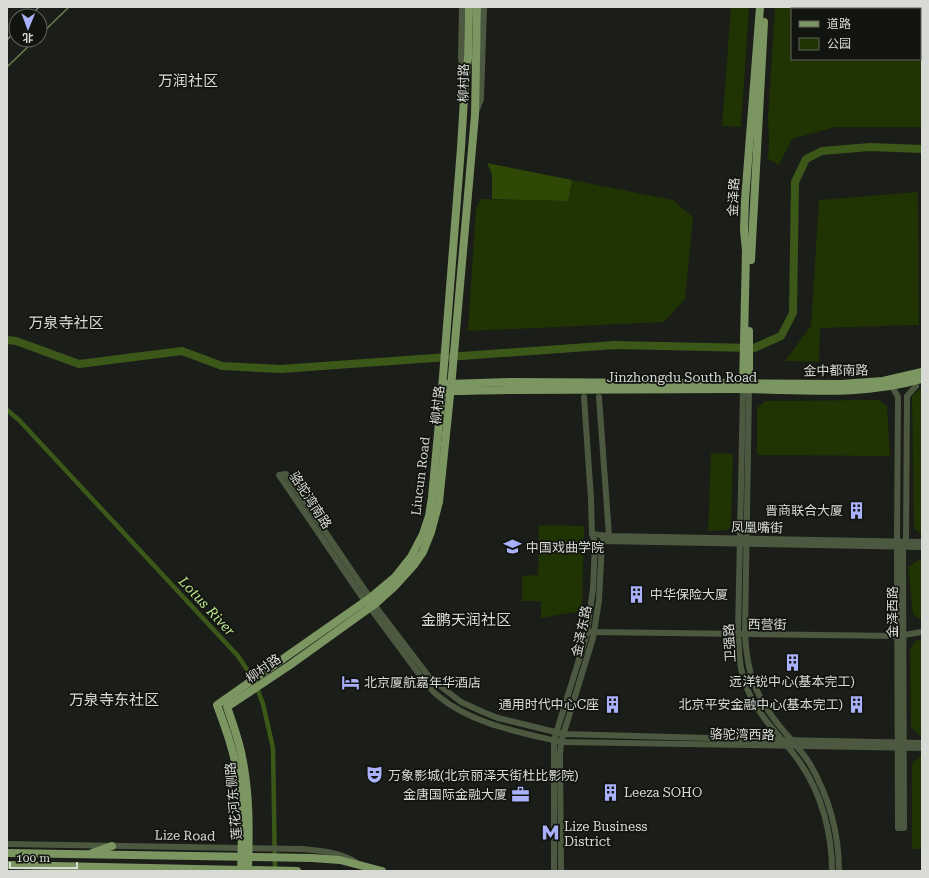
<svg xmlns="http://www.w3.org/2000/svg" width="929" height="878" font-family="'Roboto Serif','Noto Sans SC',serif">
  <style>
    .green { fill: #1f3303; fill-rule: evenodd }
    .forest { fill: #2e4906 }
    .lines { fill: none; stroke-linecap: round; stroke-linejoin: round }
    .stream { stroke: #6b7f52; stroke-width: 1.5 }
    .canal { stroke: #3c5819; stroke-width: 4.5 }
    .river { stroke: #3c5819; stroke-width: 8 }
    .minor { stroke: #4c5940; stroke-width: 6 }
    .major { stroke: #7c9662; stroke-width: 8 }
    .rail { stroke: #7d7f7b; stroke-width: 1.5 }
    .labels { text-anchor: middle; stroke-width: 3.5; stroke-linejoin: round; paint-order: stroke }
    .street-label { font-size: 13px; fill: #d8dad6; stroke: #12140f }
    .poi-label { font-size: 13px; fill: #d8dad6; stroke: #12140f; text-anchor: start }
    .water-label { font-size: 14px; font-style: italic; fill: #bae68c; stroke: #12140f }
    .quarter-label { font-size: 15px; fill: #d8dad6; stroke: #12140f }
  </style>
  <rect width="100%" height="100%" fill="#1b1d18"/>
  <!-- green -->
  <g class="green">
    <polygon points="731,7 749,7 741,127 722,126"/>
    <path d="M 775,7 L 921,7 L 922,18 L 922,127 L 836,127 L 792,139 L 779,165 L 768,159 L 769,139 L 768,118 ZM 792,9 L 920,9 L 920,59 L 792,59 Z"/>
    <polygon points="572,180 673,200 693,217 685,299 664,322 468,331 476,207 481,199 568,201"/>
    <polygon points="918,192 919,325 820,328 819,362 785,361 811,326 819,200"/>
    <polygon points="922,388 922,534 920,533 914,528 914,524 912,396 920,389"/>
    <polygon points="879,400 887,406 890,456 757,455 757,408 765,401"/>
    <polygon points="711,453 733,454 731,526 728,530 708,531"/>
    <polygon points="539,525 584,526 582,611 541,618 541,601 522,601 522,576 538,575"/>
    <polygon points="920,559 922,559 922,619 919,619 913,614 908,567"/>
    <polygon points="922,639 922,735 919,735 911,727 910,649 915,641"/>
    <polygon points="920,756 922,756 922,849 912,849 912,764"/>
  </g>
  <!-- forest -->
  <polygon class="forest" points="487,163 572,180 568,201 492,199 492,174"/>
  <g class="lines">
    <!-- stream -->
    <g class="stream">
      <polyline points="40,35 69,7"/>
      <polyline points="7,67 35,40"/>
    </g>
    <!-- canal -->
    <polyline class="canal" points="7,410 19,420 238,656 254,680 263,704 273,748 275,871"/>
    <!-- river -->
    <polyline class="river" points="7,340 16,341 79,364 182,351 222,366 281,369 615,345 754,348 781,336 793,313 795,182 806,159 822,151 870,147 922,149"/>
    <!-- minor -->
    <g class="minor">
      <polyline points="462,7 461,58 464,77"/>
      <polyline points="476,112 481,99 484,7"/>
      <path d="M 743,389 L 738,634 C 739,645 739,657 741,668 C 745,690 758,712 773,729 C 783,741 793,752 801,764 C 822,795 832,834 832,871"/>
      <path d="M 749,389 L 745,634 C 747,671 754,694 778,724 C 788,737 801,749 810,764 C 829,797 839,833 839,871"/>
      <polyline points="894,390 898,397 897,541 898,828 904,828 903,547 906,542 907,396 916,386"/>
      <polyline points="592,534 609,536 922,542"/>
      <polyline points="602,541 922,547"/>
      <polyline points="590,632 897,636 922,632"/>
      <path d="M 922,743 L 783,740 L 563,734 L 498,718 L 483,712 L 461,702 L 430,678 L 379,611 L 286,474 L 279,475 L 362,597 L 419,674 C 425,681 430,689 437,695 C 471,724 519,732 561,742 L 922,748"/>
      <path d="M 7,844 L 302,849 C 321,851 341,852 357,863"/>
      <polyline points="554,871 554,740 586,637 593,589 595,543 592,534 591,499 584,397"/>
      <polyline points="561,871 560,755 561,742 593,638 599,600 602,541 609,536 599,397"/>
    </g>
    <!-- major -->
    <g class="major">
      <polyline points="751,260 764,22"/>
      <polyline points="447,384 512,382 841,384 883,381 922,372"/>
      <polyline points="743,387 746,251 744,230 745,200 760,7"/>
      <polyline points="749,388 749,331"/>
      <path d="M 447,391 C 469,391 491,390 513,390 C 587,389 661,389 735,389 C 798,389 860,397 922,379"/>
      <polyline points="7,853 312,858 340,860 382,871"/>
      <polyline points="92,853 112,846"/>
      <polyline points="7,865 297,871"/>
      <path d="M 241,871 C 242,840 243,809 238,779 C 235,754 226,729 217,705 L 370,598 L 395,577 L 411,557 L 423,534 L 429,516 L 432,497 L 441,402 L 461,148 L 465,82 L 468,58 L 469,7"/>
      <path d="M 248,871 C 249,833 250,795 242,757 C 239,740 233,724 227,707 L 290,665 L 375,604 L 394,587 L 414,565 L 423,552 L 431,532 L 439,502 L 452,376 L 475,115 L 477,7"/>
    </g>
    <!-- rail -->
    <g class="rail">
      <polyline points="30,16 39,7"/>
      <polyline points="7,40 16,30"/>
    </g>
  </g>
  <!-- icons -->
  <defs>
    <symbol id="building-bare" viewBox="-9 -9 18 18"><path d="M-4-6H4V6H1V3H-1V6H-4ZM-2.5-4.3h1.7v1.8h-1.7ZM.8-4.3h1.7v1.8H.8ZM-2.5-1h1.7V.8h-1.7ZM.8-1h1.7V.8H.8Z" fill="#a9b0fc" stroke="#12140f" stroke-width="2.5" paint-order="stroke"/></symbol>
    <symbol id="university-bare" viewBox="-9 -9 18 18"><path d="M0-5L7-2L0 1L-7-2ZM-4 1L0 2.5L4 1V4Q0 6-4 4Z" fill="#a9b0fc" stroke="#12140f" stroke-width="2.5" paint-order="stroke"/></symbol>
    <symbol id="hotel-bare" viewBox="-9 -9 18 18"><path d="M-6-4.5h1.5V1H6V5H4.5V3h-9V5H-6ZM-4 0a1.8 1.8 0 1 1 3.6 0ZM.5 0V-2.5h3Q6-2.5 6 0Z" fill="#a9b0fc" stroke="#12140f" stroke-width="2.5" paint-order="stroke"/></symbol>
    <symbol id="theatre-bare" viewBox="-9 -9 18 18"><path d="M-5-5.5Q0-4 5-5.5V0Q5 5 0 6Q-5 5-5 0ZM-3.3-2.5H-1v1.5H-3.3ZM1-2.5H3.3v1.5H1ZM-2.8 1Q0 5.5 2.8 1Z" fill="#a9b0fc" stroke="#12140f" stroke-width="2.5" paint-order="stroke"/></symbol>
    <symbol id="office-bare" viewBox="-9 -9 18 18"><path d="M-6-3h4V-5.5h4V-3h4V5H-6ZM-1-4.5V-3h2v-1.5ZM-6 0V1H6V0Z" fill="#a9b0fc" stroke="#12140f" stroke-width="2.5" paint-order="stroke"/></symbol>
    <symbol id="metro-bare" viewBox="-9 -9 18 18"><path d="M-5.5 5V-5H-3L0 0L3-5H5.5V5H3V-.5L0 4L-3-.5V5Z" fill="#a9b0fc" stroke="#12140f" stroke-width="2.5" paint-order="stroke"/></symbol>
  </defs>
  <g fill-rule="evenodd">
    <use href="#building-bare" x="844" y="498" width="25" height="25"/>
    <use href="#university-bare" x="500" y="534" width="25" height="25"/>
    <use href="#building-bare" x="624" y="582" width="25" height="25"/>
    <use href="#building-bare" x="780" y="650" width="25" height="25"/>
    <use href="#hotel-bare" x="338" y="670" width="25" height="25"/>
    <use href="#building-bare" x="600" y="692" width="25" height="25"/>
    <use href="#building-bare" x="844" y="692" width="25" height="25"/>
    <use href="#theatre-bare" x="362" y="762" width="25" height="25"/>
    <use href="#building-bare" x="598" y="780" width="25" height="25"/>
    <use href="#office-bare" x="508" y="782" width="25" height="25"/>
    <use href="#metro-bare" x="538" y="820" width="25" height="25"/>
  </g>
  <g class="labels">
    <!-- street labels -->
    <g class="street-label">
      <text transform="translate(463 83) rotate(-89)" y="5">柳村路</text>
      <text transform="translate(733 197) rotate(-87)" y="5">金泽路</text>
      <text transform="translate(836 370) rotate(-1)" y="5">金中都南路</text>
      <text x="682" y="382">Jinzhongdu South Road</text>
      <text transform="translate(437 405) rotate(-84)" y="5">柳村路</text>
      <text transform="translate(420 476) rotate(-83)" y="5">Liucun Road</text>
      <text transform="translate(311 500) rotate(57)" y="5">骆驼湾南路</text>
      <text transform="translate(757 527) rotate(1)" y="5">凤凰嘴街</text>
      <text transform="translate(892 612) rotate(-90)" y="5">金泽西路</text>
      <text transform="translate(767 624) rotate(1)" y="5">西营街</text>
      <text transform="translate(581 631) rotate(-78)" y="5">金泽东路</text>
      <text transform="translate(729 643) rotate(-93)" y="5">卫强路</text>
      <text transform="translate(263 668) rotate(-35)" y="5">柳村路</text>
      <text transform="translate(742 734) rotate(1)" y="5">骆驼湾西路</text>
      <text transform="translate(233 801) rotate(-95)" y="5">莲花河东侧路</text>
      <text transform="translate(185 835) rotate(1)" y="5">Lize Road</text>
    </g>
    <!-- poi labels -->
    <g class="poi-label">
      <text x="843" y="515" text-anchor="end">晋商联合大厦</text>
      <text x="526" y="552">中国戏曲学院</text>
      <text x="650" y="599">中华保险大厦</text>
      <text x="792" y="686" text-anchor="middle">远洋锐中心(基本完工)</text>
      <text x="364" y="687">北京厦航嘉年华酒店</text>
      <text x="599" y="709" text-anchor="end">通用时代中心C座</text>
      <text x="843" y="709" text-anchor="end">北京平安金融中心(基本完工)</text>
      <text x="388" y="780">万象影城(北京丽泽天街杜比影院)</text>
      <text x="624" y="797">Leeza SOHO</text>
      <text x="507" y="799" text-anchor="end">金唐国际金融大厦</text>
      <text x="564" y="831">Lize Business<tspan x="564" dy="15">District</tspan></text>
    </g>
    <!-- water labels -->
    <g class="water-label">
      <text transform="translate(207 606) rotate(47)" y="5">Lotus River</text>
    </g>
    <!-- quarter labels -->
    <g class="quarter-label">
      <text x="188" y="86">万润社区</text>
      <text x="66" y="328">万泉寺社区</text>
      <text x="466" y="625">金鹏天润社区</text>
      <text x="114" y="705">万泉寺东社区</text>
    </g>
  </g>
  <!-- border -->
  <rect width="929" height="878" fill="none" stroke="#d8dad6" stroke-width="16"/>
  <!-- legend -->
  <rect x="791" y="8" width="130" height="52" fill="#12140f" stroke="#61635f"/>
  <rect x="799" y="21" width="20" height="6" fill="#7c9662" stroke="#61635f"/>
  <text x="827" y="28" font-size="12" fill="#d8dad6">道路</text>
  <rect x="799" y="38" width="20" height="12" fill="#1f3303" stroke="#61635f"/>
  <text x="827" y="48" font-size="12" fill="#d8dad6">公园</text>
  <!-- north arrow -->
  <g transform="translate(28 28) rotate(181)"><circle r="19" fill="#12140f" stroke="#61635f"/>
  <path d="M0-3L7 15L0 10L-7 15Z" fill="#a9b0fc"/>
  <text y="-6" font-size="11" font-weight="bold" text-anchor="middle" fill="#d8dad6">北</text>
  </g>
  <!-- scale -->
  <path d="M10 862v6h67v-6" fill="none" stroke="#d8dad6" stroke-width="2"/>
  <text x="16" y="862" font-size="12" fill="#d8dad6" stroke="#12140f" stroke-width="3" paint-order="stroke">100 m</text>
</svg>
